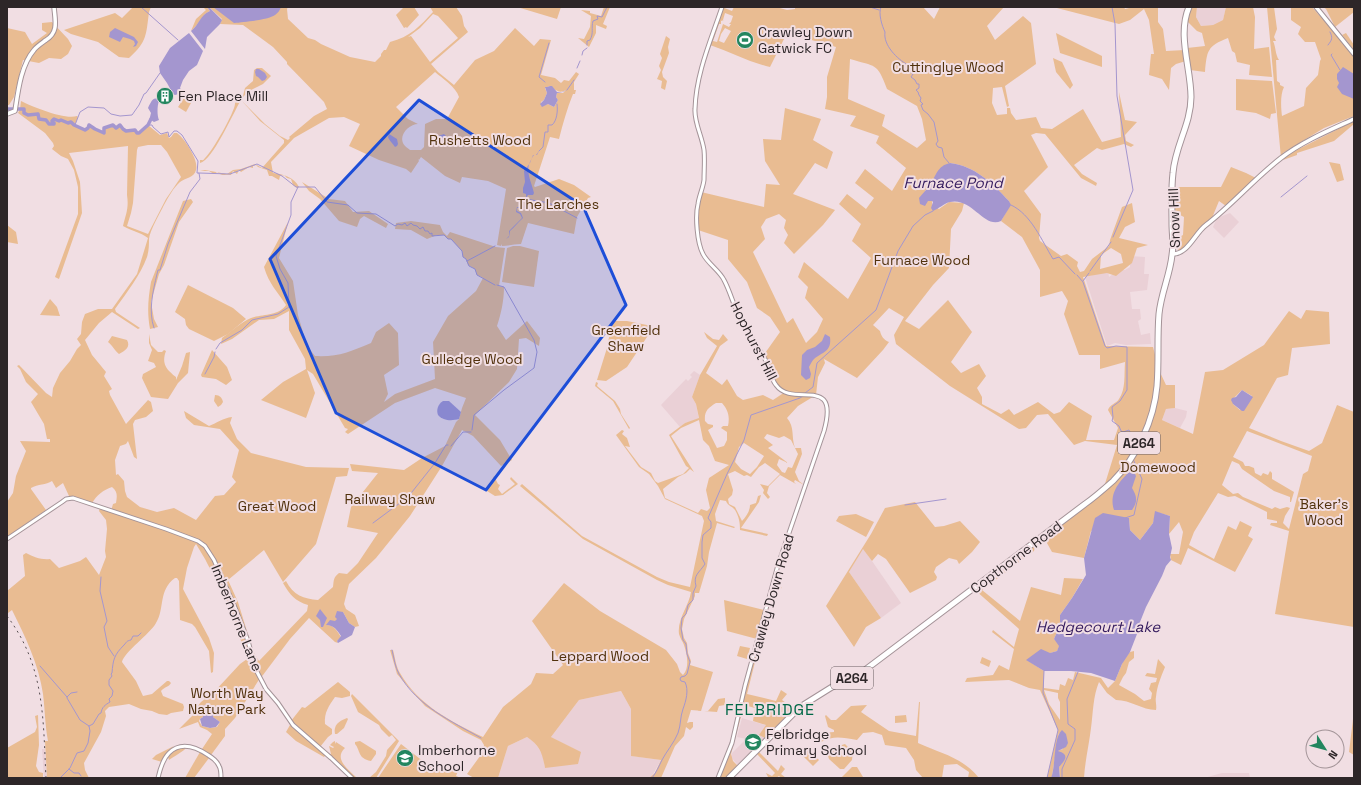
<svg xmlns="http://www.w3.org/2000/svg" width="1361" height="785" font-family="'Space Grotesk',sans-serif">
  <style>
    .built { fill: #ead0d6 }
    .green { fill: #e9bc92; fill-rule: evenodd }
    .water { fill: #a496cf }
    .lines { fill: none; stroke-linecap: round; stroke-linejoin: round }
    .stream { stroke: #a496cf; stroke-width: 1 }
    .river { stroke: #a496cf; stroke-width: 3.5 }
    .tertiary-casing { stroke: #a49398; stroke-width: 5 }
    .secondary-casing { stroke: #a49398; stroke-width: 5.5 }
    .trunk-casing { stroke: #a49398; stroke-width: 7 }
    .tertiary { stroke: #fff; stroke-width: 3 }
    .secondary { stroke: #fff; stroke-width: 3.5 }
    .trunk { stroke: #fff; stroke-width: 5 }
    .rail { stroke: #594f52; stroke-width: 1; stroke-dasharray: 2 4; stroke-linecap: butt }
    .marked { fill: #1d4ed8; fill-opacity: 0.2; stroke: #1d4ed8; stroke-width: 3; stroke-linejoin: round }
    .labels { text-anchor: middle; stroke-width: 4; stroke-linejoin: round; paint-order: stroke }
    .shield { fill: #f1dee3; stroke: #685d60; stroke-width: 1 }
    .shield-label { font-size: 13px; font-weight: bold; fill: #2d2628 }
    .poi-label { font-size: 14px; fill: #2d2628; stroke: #f1dee3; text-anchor: start }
    .park-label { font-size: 14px; fill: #51310c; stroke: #f1dee3 }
    .street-label { font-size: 14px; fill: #2d2628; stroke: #f1dee3 }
    .water-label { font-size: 15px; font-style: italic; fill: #341b5e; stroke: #f1dee3 }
    .quarter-label { font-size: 16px; letter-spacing: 1px; fill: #006846; stroke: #f1dee3 }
  </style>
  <rect width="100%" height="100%" fill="#f1dee3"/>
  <!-- built -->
  <g class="built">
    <polygon points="1197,7 1226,7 1223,20 1213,25 1201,26 1196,17"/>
    <polygon points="1230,213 1239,222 1224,238 1213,227 1217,218"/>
    <polygon points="1130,256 1145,257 1144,274 1149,274 1147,290 1130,292 1132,309 1140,309 1141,319 1138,321 1141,335 1150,333 1151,344 1126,345 1115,343 1107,346 1085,277 1108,271 1109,277 1119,270 1125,270 1130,267"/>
    <polygon points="694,371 700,375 692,397 696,404 699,419 685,423 680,427 661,405 686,379 688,381 692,377 690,375"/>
    <polygon points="1175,408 1187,411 1186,417 1180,428 1162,420 1166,409"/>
    <polygon points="863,548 901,603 881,618 849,572"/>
    <polygon points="621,691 631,709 632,756 661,760 652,776 649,778 498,778 508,746 527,737 534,742 542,753 545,768 580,752 551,737 579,700"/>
    <polygon points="742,718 778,729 740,768 731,757 732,753 746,739 737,737"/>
    <polygon points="42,749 45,749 47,778 44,778"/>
    <polygon points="1222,773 1249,773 1250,778 1204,778"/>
  </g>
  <!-- green -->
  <g class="green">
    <path d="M 133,7 L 151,7 L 149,12 C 146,35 147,42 129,58 L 119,57 L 98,42 L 71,34 L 64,30 L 115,13 L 122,18 Z"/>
    <path d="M 203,7 L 207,7 L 210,11 C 201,15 199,25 191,31 L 196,19 L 206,10 Z"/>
    <path d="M 209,7 L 288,7 L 287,9 L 288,19 L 308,38 L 315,40 L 321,44 L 350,57 L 375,62 L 381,56 L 381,54 L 384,50 L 386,50 L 390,42 C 410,37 420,26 433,12 L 430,7 L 456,7 L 462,16 L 464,26 L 468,32 L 431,64 L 438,72 L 454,85 L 475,60 L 494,51 L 515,28 L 534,46 L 540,39 L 551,40 L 541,75 L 555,78 L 561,83 L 564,80 L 569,81 L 576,72 L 579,74 L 574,82 L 574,90 L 576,90 L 575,94 L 573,94 C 567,109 563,123 559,139 L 550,137 L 534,186 L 535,187 L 559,179 L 574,185 L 591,197 L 588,198 L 577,217 L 574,234 L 528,223 L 521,244 C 514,244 508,246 502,246 L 501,244 L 501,246 L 497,245 L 506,189 L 488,181 L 462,177 L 460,183 L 445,176 L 421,157 L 419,160 L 418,159 L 419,161 L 411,173 L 406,169 L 379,160 L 349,146 L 360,124 L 344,117 L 329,118 L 294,138 L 271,162 L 273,173 C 283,174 294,177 299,187 L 297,188 L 293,185 L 291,179 L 287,178 L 284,175 L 280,176 L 279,180 L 272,176 L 269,176 L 267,170 L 258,167 L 256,165 L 253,166 L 253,168 L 249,167 L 241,172 L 239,170 L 237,174 L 233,171 L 231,175 C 226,174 223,177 217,172 L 214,174 L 209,171 L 200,171 L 205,170 L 227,174 L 233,170 L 241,169 L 255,164 L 262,168 L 284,143 L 284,140 L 260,121 L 241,100 C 233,113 213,160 200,163 L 200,160 C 203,160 203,161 205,158 C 212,152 236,110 235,103 L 243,96 L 245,88 L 253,81 L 254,70 L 257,68 L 262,68 L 271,76 L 263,84 L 247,92 L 241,100 L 265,124 L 280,136 L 288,140 L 290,138 L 289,137 L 314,116 L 327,109 L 324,102 L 287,64 L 287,62 L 273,47 L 243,25 L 220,24 L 222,19 ZM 433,14 L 438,16 L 458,38 L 430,62 L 411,36 L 408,37 L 420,28 ZM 435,72 C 442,78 456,87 459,97 L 447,119 L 436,119 L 425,124 L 424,147 L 421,150 L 410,150 C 408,148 404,146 403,143 C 399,134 410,124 418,124 L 408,119 L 396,107 ZM 550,86 C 556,90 559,94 566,90 L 563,93 L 557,93 L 556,97 L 558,100 L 554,107 L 548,104 L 541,106 L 541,102 L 544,100 L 547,93 L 545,88 Z"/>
    <polygon points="404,7 414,7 419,15 407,28 406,27 404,28 396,15"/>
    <polygon points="517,7 561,7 557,19"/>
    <polygon points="604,7 610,7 603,24 607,26 606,29 596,25 596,33 589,47 578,38 584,39 590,27 591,16 581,10 590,11 590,13 601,16"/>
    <path d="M 722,7 L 732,11 L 734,7 L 776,7 L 787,10 L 795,9 L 795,7 L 923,7 L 934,19 L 940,7 L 1004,7 L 987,26 L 995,40 L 1023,16 L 1031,23 L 1036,64 L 1005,86 L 1009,106 L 1007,107 L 1002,87 L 993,88 L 992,103 L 997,115 L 1007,114 L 1007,108 L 1010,108 L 1011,113 L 1016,120 L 1036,117 L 1041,128 L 1052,129 L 1083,109 L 1102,142 L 1121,137 L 1119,92 L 1125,120 L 1137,122 L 1125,135 L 1126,141 L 1134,145 L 1131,147 L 1124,144 L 1102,150 L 1097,148 L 1074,165 L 1082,174 L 1097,183 L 1096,186 L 1081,178 L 1045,134 L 1036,133 L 1031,135 L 1048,167 L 1024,191 L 1041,214 L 1039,238 L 1040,241 L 1061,256 L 1067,254 L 1078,262 L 1077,266 L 1080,272 L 1084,271 L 1092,259 L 1109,246 L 1110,240 L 1122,207 L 1132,203 L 1135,222 L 1125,227 L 1119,238 L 1148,245 L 1137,248 L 1132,263 L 1116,276 L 1107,273 L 1083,277 L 1106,346 L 1153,347 L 1159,370 L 1166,385 L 1175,385 L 1175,408 L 1166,409 L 1162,420 L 1193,434 L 1205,372 L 1223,370 L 1264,345 L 1289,311 L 1301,319 L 1306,310 L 1329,312 L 1330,344 L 1292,348 L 1288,375 L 1277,378 L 1249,428 L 1281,441 L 1309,451 L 1322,443 L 1337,405 L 1354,412 L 1354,627 L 1275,614 L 1289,531 L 1270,525 L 1271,523 L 1277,523 L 1277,521 L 1267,519 L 1267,512 L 1235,496 L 1228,497 L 1218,493 L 1194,532 L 1189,545 L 1214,559 L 1228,526 L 1236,530 L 1240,521 L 1252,527 L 1248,536 L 1253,539 L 1235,572 L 1188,548 L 1181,565 L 1171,560 L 1170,554 L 1179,554 L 1183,532 L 1179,522 L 1169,534 L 1170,516 L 1156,512 L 1153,523 L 1140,540 L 1130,530 L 1129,518 L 1125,518 L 1091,531 L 1084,558 L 1052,552 L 1043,536 L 1104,487 L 1117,445 L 1085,441 L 1074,445 L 1048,414 L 1037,415 L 1026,428 L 1019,429 L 950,386 L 896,344 L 894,335 L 904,317 L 889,308 L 873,325 L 880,331 C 881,336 884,340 889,342 L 883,350 L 857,378 L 824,359 L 825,363 L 818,377 L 816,395 L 798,406 L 787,418 C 795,427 791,437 795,448 L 801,448 L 802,454 L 795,472 L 799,481 L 804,485 L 795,480 L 794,482 L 796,484 L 780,475 L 769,486 L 767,493 L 770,497 L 768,499 L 763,493 L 764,490 L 760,484 L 768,486 L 780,474 L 765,463 L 759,467 L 751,477 L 747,475 L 744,476 L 735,471 L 728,474 L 733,490 L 732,495 L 728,499 L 729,504 L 735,507 L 742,521 C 746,517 750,511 750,505 L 756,503 L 758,496 L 761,495 L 759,502 L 741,528 L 768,534 L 767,536 L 740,530 C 740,522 739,517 735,510 C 732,506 728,506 726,501 L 720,500 L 715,514 L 716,521 L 735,527 L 734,528 L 717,523 L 709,552 L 707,566 L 699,593 L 695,593 L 695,596 L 684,619 L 682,629 L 684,638 L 687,643 L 688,653 L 691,661 L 690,665 L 713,672 L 701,711 L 708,711 L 718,699 L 725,698 L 725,705 L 719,706 L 717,712 L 691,710 L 687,723 L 690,722 L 693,722 L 693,727 L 690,730 L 686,727 L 684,736 L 675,746 L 661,778 L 655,777 L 649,778 L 655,773 L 661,760 L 631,756 L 631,709 L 621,691 L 579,700 L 551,737 L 581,752 L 578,764 L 545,768 C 542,752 540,746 527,737 L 508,746 L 498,778 L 474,778 L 467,774 L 483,752 L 484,745 L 481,740 L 463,731 L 425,706 L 397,674 L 390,650 L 393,650 C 395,657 396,667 400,673 C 418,705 452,722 483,737 L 503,707 L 531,684 L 536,673 L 553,674 L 563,665 L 532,621 L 564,583 L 600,611 L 666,650 L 677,664 L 680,672 L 683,675 C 690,668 687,654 684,645 C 683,642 680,638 679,634 C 677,619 689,606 691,592 L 668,585 L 657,580 L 583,539 L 520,486 L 522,484 L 582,536 L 657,577 L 669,582 L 690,587 L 704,521 L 702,516 L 665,499 L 658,486 L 649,474 L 639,467 L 616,435 L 622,430 L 624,431 L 622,434 L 627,438 L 630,447 L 625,446 L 641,467 L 651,473 L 655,481 L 658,483 L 683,474 L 689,468 L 686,466 L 669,435 L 685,423 L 699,418 L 696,404 L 692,397 L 700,375 L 717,346 L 707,338 L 704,332 L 713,339 L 719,340 L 723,334 L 728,340 L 720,346 L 706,373 L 722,385 L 727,379 L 737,396 L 743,400 L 763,395 L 773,400 L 785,392 L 776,386 L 763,356 L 780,332 L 770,317 L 757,308 L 747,282 L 728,259 L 728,240 L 698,230 L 697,218 L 701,192 L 764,207 L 766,184 L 780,185 L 765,161 L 763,139 L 781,140 L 785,108 L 821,119 L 813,140 L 833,152 L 827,169 L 815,163 L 793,194 L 835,210 L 823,225 L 794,254 L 784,243 L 788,235 L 784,228 L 786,220 L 779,214 L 766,219 L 761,227 L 765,239 L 753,252 L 787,323 L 793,318 L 806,343 L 817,332 L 823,319 L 805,298 L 808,287 L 798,277 L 804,262 L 848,299 L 871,258 L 852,241 L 861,224 L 839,204 L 847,194 L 866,209 L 874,198 L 855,183 L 865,169 L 892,191 L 906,168 L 876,143 L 879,136 L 850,126 L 856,116 L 825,109 L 827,97 L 827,77 L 836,47 L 787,33 L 770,67 C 749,62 730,52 710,45 L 708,47 ZM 725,13 L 733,16 L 731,22 L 729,24 L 731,24 L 729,27 L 723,24 L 717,42 L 713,41 L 719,24 L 721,24 L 721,21 L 724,20 L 723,20 ZM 725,28 L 731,31 L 724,43 L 719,41 L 721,34 ZM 850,59 C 876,67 877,62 887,89 L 917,106 L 922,119 L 926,140 L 917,148 L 882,126 L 885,115 L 848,99 ZM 950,163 C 975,166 992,183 1009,201 L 1010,205 L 1001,221 L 1022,237 L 1040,270 L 1040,297 L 1062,291 L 1068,301 L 1064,314 L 1079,355 L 1100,355 L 1100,369 L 1125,362 C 1124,375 1126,389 1119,399 C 1116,404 1110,404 1108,410 L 1118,428 L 1114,440 L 1086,440 L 1092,416 L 1069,402 L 1060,412 L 1054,414 L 1038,402 L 1014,415 L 1009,409 L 1001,414 L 982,404 L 982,397 L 977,388 L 986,376 L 979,364 L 961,373 L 951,362 L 972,332 L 948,300 L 919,329 L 905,321 L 933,285 L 949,268 L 951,229 L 962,211 L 964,203 L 949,202 L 939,209 L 932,205 L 932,201 L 928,201 L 925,191 ZM 1111,248 L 1121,254 L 1123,263 L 1100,269 L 1101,255 ZM 1242,390 L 1252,396 L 1240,410 L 1233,404 L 1234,398 ZM 716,403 L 722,403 C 728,410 730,416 728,426 L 723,426 L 721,428 L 727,432 L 727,440 L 724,446 L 717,448 L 708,430 L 713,427 L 713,425 L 708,424 L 705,421 C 704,411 708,408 716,403 ZM 699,420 L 703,440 L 709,446 L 715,461 L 729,465 L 709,478 L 706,490 L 710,508 L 707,511 L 701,509 L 698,513 L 665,498 L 663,489 L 678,477 L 686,473 L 690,469 L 694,472 L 671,436 L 681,428 ZM 1247,431 L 1312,456 L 1308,471 L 1303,474 L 1289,529 L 1283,523 L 1285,516 L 1290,508 L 1287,507 L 1280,509 L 1275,507 L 1272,509 L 1243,497 L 1238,493 L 1233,494 L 1222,485 L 1232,461 L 1239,464 L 1242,469 L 1274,491 L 1290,497 L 1290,502 L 1291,502 L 1294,492 L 1272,479 L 1272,473 L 1270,471 L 1268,475 L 1263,473 L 1261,476 L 1255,473 L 1254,468 L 1249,466 L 1245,466 L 1243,462 L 1233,457 ZM 767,434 L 779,438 L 784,436 L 791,440 L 798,454 L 792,468 L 788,467 L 785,473 L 782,472 L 777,465 L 779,459 L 788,463 L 768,448 L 773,445 L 764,438 ZM 744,443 L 764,456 L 757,467 L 750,474 L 741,469 L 735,462 L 739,447 Z"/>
    <polygon points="1053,7 1124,7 1125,9 1133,7 1158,7 1158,22 1163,29 1166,51 1185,50 1186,61 1176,64 1171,68 1169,90 1162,79 1149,75 1151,54 1154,54 1149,20 1144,9 1130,20 1119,24"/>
    <path d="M 1189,7 L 1197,7 L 1196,17 L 1201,26 L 1213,25 L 1223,20 L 1226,7 L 1253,7 L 1255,17 L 1254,49 L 1269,47 L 1272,77 L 1249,75 L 1250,65 L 1237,62 L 1235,53 L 1232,51 L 1228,38 C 1207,46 1207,51 1205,72 L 1190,70 L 1187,48 L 1205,46 L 1202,33 L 1197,31 L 1185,19 Z"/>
    <path d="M 1267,7 L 1274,7 L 1277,29 L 1274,37 L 1276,41 L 1273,41 C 1276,47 1275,54 1279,60 L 1276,60 L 1277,81 L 1280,83 L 1280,85 L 1284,87 C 1280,95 1281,108 1282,116 L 1304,106 L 1306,88 L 1318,75 L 1320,61 L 1321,59 L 1315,42 L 1305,42 L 1298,34 L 1301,27 L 1291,20 L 1291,7 L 1312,7 L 1354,55 L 1354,116 L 1324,128 L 1283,153 L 1285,155 L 1281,158 Z"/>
    <polygon points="1323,7 1354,7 1354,12 1335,27 1326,9"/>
    <polygon points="52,22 68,39 72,46 68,54 61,59 49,58 39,63 23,60 14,97 9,105 7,105 7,28 25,32 32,44 47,33 42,30 42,23"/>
    <polygon points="1056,33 1102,56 1102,67 1060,53"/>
    <polygon points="1346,33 1354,45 1354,50 1342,35"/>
    <polygon points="666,36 670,39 668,47 669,53 662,72 663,77 667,81 665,90 661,88 662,81 657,79 661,70 659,66 662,58 660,54"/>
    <polygon points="1053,58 1062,62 1073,85 1070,89 1056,72"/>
    <polygon points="1236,79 1272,81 1276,113 1271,114 1270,119 1256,113 1236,110"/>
    <polygon points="184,98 191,103 186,112 178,107"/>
    <path d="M 21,101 C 33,107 65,120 77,116 L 78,117 L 75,125 L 85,130 L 88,129 L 89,125 L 95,129 L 104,133 L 103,130 L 106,127 L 113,125 L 116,128 L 120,125 L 126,131 L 135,130 L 137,133 L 148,125 L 160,135 L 167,133 L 169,138 L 171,137 L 174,133 L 177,133 C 185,139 199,160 196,170 C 194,178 185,178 180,182 C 173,188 168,198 164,205 C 160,213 150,230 149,239 C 149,244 149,251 147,257 C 140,276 127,292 115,309 L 116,312 L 140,328 L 138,329 L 112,312 L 99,323 L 85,340 L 92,355 L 106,372 L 104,376 L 112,389 L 109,391 L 110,395 L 126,424 L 148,400 L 151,402 L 153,411 L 146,417 L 135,420 L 133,424 L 137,459 L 134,457 L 128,441 L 126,444 L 120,446 L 115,460 L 116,475 L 118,474 L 124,481 L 125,491 L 127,497 L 140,507 L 157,512 L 174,508 L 196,520 L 215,496 L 224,495 L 236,482 L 232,477 L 239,450 L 220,429 L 194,425 L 186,418 L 184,411 L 209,426 C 217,423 223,418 232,417 L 230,423 L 237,439 L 251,453 L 306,467 L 349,468 L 347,476 L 336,477 L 316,544 L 283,582 L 264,550 L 228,580 L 238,602 L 253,651 L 259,661 L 307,611 L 308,605 C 295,601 290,595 283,583 L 286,581 C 293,595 304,599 318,600 L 333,587 C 334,580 333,578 339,573 L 347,574 L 358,563 L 378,533 L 347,527 L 351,507 L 378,473 L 352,471 L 350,464 L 404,470 L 422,458 L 445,446 L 456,422 L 459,419 L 462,408 L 466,398 L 435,388 L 395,403 L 348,434 L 345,432 L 348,429 L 345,428 L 313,374 L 307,370 L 315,393 L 306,418 L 261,400 L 283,382 L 306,369 L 305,359 L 289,330 L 289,311 L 274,319 L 259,320 L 232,339 L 221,344 L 222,338 C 231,332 241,322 251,318 C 262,314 279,316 286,305 C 277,291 269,284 264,267 L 288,222 L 279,258 L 293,281 L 298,315 L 307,346 L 315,356 C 339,357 349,352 371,343 L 376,332 L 389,323 L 398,333 L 399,365 L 384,375 L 388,394 L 384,402 L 395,394 L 435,379 L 433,342 L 448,316 L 476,291 L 483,278 L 477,275 L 475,269 L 468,265 L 466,259 L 463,257 L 462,251 L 451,239 L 448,239 L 444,235 L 437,235 L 427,239 L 411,230 L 395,229 L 396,223 L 411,221 L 440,225 L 443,232 L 447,236 L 450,232 L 496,247 L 505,248 L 499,286 L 504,287 C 504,301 501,314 497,326 L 506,340 L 527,321 L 540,338 L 539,346 L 526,338 L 519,339 L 517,369 L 509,382 L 475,415 L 500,440 L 512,460 L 501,466 L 473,436 L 462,430 L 442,466 L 410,516 L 376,558 L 349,584 L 344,604 L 346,609 L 355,615 L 359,626 L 355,627 L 349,623 L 343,612 L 335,622 L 327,625 C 334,625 337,631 341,637 L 337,641 L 338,643 L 335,642 L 309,618 L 290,639 L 263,675 L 260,678 L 235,718 L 225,729 L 225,736 L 211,755 L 202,749 L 212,734 L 207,730 L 200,727 L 198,722 L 179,729 L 194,714 L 196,708 L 201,702 L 214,692 L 240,664 L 247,659 L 230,608 L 205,559 L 196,544 L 194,547 L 187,568 L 183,589 L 209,638 L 214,653 L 213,672 L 211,673 L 209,651 L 195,627 L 192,624 L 180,620 L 179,581 L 177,578 L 175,578 C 158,590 165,609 156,623 C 150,634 124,652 122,662 L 136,681 L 143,696 L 152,694 L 167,681 L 169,681 L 171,683 C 169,687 164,687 161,691 L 163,696 L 183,704 L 184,707 L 183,711 L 171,713 L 167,715 L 159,714 L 152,711 L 141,709 L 129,704 L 109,707 L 105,711 L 106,716 L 101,732 L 84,763 L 85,770 L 89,778 L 47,778 L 45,741 L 48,741 C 45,725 45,710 43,694 C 39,665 25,636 12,610 L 8,613 L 7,612 L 7,591 L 25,576 L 23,555 L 26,553 C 34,557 41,560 50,559 L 59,568 L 80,561 L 86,557 L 99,575 L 106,557 L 105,551 L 107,529 L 106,520 L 99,511 L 100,508 L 111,511 L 113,504 L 116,503 C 117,496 118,492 112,487 C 103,490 97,495 92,503 L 75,497 L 69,496 L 63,483 L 56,488 L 52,481 C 46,485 38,484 31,488 L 31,489 L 46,510 L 7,537 L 7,502 L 13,493 L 16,476 L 26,451 L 20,441 L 50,442 L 50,439 L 47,439 L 44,424 L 31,402 L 38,394 L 26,382 L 20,369 L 17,366 L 19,365 L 46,393 L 52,397 L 53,388 L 60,373 L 70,361 L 77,349 L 81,345 L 77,339 L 81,334 L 82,322 L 85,314 L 98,309 L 112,309 L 137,274 L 148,238 C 140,232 132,231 123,226 C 126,214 129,208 127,195 L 128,146 L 69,153 L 73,161 L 80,182 L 82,213 L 59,279 L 55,277 L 78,214 L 78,187 L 74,170 L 68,159 L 61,156 L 52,149 L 54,146 L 53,143 L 45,133 L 18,113 L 20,109 ZM 148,145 L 161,145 L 167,152 L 181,177 L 166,199 L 148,234 L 127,226 L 131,213 L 133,203 L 137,150 L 138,147 ZM 210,704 L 211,709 L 216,714 L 213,716 L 213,717 L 220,722 L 217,727 L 210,728 L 202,726 L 199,721 L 200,719 L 203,717 L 204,706 Z"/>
    <polygon points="1354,121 1354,124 1334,141 1297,153 1297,155 1283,160 1287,155"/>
    <polygon points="1329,162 1340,164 1344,180 1337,182"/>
    <polygon points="1231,167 1246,173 1256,178 1226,206 1219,201 1212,218 1202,226 1183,249 1179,250 1176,248 1174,240 1183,235 1184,217 1180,215 1175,216 1174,187 1221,187"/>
    <polygon points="302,182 329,199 345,201 353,212 369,211 388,224 386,228 364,216 360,219 357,227 339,221 320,199 309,191"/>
    <path d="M 191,199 L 193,202 L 179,222 L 164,265 L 159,274 L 151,302 L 154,319 L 158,327 L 150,329 C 147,313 148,299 151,282 L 183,201 Z"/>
    <polygon points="7,225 16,232 18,244 7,242"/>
    <polygon points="513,246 520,246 539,251 534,287 502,282 507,248"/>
    <polygon points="188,285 233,308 246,319 228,334 214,341 189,329 186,325 185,319 175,312"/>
    <polygon points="50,299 57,307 60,316 40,315"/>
    <polygon points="612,321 627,321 652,326 651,331 627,367 606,381 597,380 607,348"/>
    <path d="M 149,334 L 151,345 L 158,352 L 162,352 L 164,350 L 166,351 C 161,364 167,370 176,377 L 176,380 L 182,366 L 186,353 L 190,352 L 188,373 L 178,383 L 168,399 L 151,397 L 142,378 L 143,374 L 156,367 L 154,363 L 148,361 L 152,350 L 149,343 Z"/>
    <path d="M 112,336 L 127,340 C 131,347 125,351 119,354 C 114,350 113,346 108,342 Z"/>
    <polygon points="212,350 227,367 232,380 226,385 216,379 202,377 201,375"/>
    <polygon points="596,382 598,383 597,386 615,401 620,409 621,414 630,428 629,429 613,401 595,386"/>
    <path d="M 215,395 C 220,395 222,398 223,402 L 221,405 L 218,407 L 214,401 Z"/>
    <polygon points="494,476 498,484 500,485 498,489 502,494 515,484 510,479 511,477 518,484 503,495 495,496 487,491"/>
    <polygon points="915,502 935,527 944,526 960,521 980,542 972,552 959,564 957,560 949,558 936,567 934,572 937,577 936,580 910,593 886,559 878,554 872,561 863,549 849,572 881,618 866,627 854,647 826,606 871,534 885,508"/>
    <polygon points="856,514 874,522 866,537 836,521 839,516"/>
    <path d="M 1036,543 L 1034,551 L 982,590 L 1020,621 L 1031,587 L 1061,595 L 1064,578 L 1083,579 L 1072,598 L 1060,615 L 1060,625 L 1054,639 L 1060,645 L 1057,651 L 1027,660 L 1044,671 L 1044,688 L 1059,690 L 1060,684 L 1065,686 L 1068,678 L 1073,680 L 1075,672 L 1101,678 L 1108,688 L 1115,681 L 1124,659 L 1130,652 L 1134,651 L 1134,658 L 1129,662 L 1126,673 L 1123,677 L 1119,685 L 1135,694 L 1144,701 L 1151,699 L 1152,693 L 1149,689 L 1151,683 L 1156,682 L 1157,678 L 1145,676 L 1147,673 L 1155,674 L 1158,659 L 1165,667 C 1161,677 1157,686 1156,697 C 1155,701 1157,705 1156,710 C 1142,710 1131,700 1116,700 L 1107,693 L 1099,682 C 1093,696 1093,713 1091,728 C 1089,745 1085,761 1084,778 L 1060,778 L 1059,767 C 1062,761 1067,761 1063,754 L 1057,751 L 1063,749 L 1059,733 L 1052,776 L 1051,778 L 1047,778 L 1058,730 L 1040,690 L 1029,688 L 1009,680 L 965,682 L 967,678 L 993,675 L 999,665 L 1009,670 L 1014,649 L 992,632 L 993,630 L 1014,647 L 1019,629 L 975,590 ZM 1044,690 L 1058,693 L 1058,698 L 1060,702 L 1060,720 L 1049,704 Z"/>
    <polygon points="774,581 782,588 773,590 747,694 776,701 781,690 787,694 782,700 796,710 767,739 759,735 766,725 753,721 755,708 744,705 731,754 733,761 739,767 728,778 719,778 729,756 734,742 735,731"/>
    <polygon points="724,600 764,610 757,639 727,631"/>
    <polygon points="740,646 750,648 747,659 737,656"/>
    <polygon points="982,657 991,661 989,667 980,663"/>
    <path d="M 338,682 L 350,692 L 350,696 L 342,698 L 335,697 C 329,706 324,712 325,724 L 332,729 L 332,734 L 328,737 L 320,747 L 291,721 L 302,707 L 305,708 Z"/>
    <polygon points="352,694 399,741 376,778 369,778 376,772 386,756 387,750 396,740 392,735 389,737 381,729 379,725 358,712 351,696"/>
    <path d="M 919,702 L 920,702 L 918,743 C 942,754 962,757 979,778 L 968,778 L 969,772 L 957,764 L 944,765 L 942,778 L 923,778 L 916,770 L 914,760 L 906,748 L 885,745 L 882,735 L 873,732 L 863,733 L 857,740 C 842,738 835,735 821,742 L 820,735 L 822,733 L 834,732 L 834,730 L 828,727 L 825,716 L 826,715 L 831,720 L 836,720 L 851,706 L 867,705 L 861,712 L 889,731 L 916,736 Z"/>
    <polygon points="1354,711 1354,755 1349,752"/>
    <polygon points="38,715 39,745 36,766 39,772 43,773 43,778 7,778 7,748 35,732 37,727 35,716"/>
    <polygon points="906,715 907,722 895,723 895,716"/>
    <path d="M 347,718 L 348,719 L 344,728 L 337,734 L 335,734 C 333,725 339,721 347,718 Z"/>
    <polygon points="290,725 306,739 309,740 326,755 324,757 296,741 286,732"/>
    <path d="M 335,741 L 335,744 L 336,742 L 345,748 C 333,759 349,770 357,778 L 354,778 L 328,754 L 331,754 L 329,746 L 333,748 L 334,747 L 330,745 L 333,742 Z"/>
    <path d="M 360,741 L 376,751 L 376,754 L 371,761 C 357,758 361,751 355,744 L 355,742 Z"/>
    <path d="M 401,744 L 433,769 L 438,771 C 446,767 451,768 458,771 L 456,776 L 461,778 L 378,778 Z"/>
    <polygon points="845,744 853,752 852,760 844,769 840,769 829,759 828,756 835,747"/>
    <polygon points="174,746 168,752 162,762 152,759 156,755"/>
    <path d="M 180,748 L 186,748 C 184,751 173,757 169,760 L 168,757 L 174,751 Z"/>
    <polygon points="807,749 819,760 813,766 802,755"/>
    <polygon points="200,752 209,758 194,778 185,778"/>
    <polygon points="759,752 778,771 781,765 785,769 781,774 786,778 781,778 779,776 776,778 767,778 768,777 766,773 772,776 775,773 757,754"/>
    <polygon points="852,767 857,767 863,777 862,778 841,778"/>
  </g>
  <!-- water -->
  <g class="water">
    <path d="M 207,7 L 209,7 L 222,20 L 220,24 L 207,37 L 205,49 L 191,31 C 199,25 200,15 210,11 Z"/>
    <path d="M 213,7 L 281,7 C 280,10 278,13 275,15 C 268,20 244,22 234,23 Z"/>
    <polygon points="115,28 134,37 138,42 136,46 133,47 135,44 134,41 130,39 123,37 120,42 109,37 110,32"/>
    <polygon points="189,33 203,51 197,65 189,71 183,80 180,88 182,91 179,94 175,95 173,94 167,83 160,73 159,66 170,48"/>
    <polygon points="1343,67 1354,74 1354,99 1342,94 1337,87 1339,83 1337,79 1337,74"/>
    <polygon points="256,69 259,69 265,73 267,77 265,80 262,81 258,77 256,76 255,72"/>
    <polygon points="550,86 552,86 557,92 562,92 567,90 563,92 557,93 556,97 558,100 554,107 548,104 542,107 540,104 544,100 547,93 545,87 547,87"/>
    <path d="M 162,96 L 164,98 L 159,101 C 157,106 157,116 159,120 L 154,122 L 151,120 L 149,121 L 151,113 L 148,108 C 155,94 152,102 162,96 Z"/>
    <path d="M 389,134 L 397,139 L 398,144 L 397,146 L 395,147 C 393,144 389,140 388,137 Z"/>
    <polygon points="444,134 446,136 445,143 430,144 438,136"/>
    <path d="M 539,151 L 537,155 L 534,155 C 523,170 531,179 534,193 L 533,195 L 528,195 L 526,198 L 526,205 L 524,208 L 517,208 L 517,211 L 521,213 L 523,218 C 518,222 515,227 510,231 L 509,237 L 506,239 L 509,236 L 509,231 L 522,218 L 520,214 L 516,212 L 517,207 L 523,208 L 526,205 L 526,194 L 523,193 L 523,188 L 525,182 L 524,171 L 530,163 L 533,155 L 536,155 Z"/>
    <path d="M 950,163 C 975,166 992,183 1009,201 L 1011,205 L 1001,221 C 984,229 972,197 950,202 C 945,203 938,209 933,211 L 931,208 L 933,202 L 932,201 L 928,201 L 925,206 L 920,204 L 919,198 C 923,193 927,189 930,185 C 936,176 937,166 950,163 Z"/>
    <path d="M 825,334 L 830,337 C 832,352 822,352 814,359 C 812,361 810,365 809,367 L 811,374 L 810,378 L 806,380 L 801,375 L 802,355 L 807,350 L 815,347 L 822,341 Z"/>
    <polygon points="1242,390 1253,397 1244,411 1242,411 1233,404 1231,400 1232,398 1236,397"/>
    <path d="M 443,401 L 449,401 L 461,412 L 459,419 C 452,421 443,421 438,415 C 436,410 438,404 443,401 Z"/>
    <path d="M 1129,472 L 1134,472 L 1136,476 L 1132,488 C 1137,496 1138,502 1132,510 L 1114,510 C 1109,494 1118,483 1129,472 Z"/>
    <polygon points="1155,511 1170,516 1169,534 1172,548 1170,557 1171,560 1166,566 1162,576 1146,607 1138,627 1137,634 1130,652 1122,664 1115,681 1091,673 1071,671 1044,671 1026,660 1041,649 1050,653 1057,651 1059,646 1054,639 1060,625 1060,615 1072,598 1086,575 1084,558 1095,518 1103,513 1129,518 1130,530 1140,540 1153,523"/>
    <polygon points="320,609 327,618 323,627 321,627 320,620 316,616"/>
    <path d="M 337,611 L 343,612 L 349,623 L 355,627 L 352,635 L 338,643 L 337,641 L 341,636 C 337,630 334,625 326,625 L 330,620 L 335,621 L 337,619 L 335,617 Z"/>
    <polygon points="209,703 211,709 216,714 213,716 213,717 220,722 216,727 210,728 202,726 200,719 203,717 203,706"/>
    <path d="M 1062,730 L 1066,734 L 1068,743 L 1066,747 L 1058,751 C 1071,755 1064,761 1059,767 L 1060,778 L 1051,778 C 1056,766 1053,738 1062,730 Z"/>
  </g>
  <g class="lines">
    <!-- stream -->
    <g class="stream">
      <polyline points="141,7 178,40"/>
      <polyline points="870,7 879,10"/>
      <path d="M 881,7 C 878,13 882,26 885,32 C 883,45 897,59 908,65 L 907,70 L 913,74 L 911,77 L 915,80 L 917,84 L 919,84 L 919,88 L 916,90 L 918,92 L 919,95 L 921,98 L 920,101 L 923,104 L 921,105 L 923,110 L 928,114 L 934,122 L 938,141 L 936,144 L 938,147 L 942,148 L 944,157 L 949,163"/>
      <polyline points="1112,7 1115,24 1117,96 1133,190 1113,237"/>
      <path d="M 587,45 L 587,41 L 590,40 C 594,33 591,28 593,21 L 598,19 L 597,16 L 602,17 L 607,7"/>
      <path d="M 1328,45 C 1332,40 1333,38 1330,32"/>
      <polyline points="1332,54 1331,55 1340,70"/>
      <polyline points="582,55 583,51 587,48"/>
      <polyline points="577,68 580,61"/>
      <polyline points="545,82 539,77 549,43"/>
      <polyline points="567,90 574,80"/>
      <polyline points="75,125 80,112 88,107 104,108 111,114 120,116 132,115 139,105 144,94 146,93 160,73"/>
      <path d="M 148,125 L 152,125 L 153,127 L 161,134 L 168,132 L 169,137 L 174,131 L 177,131 L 182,135 L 198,161 L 197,173 L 199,173 L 200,179 L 190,192 L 168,244 L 160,270 L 158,270 L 157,274 C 153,291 148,311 154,328"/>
      <path d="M 539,151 L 543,147 L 545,132 L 548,132 L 548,125 L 552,125 C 557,121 558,110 557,104"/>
      <polyline points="199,173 230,174 257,164 282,176 296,187 315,187 327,202 348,205 357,213 376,214 395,226 398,224 402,225 405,223 407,226 411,223 413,225 417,226 420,229 423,227 425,231 428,231 430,234 432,233 432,236 444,235 448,239 451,239 462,251 463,257 466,259 469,266 475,269 477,275 495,285"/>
      <polyline points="1281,197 1307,176"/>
      <polyline points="526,199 549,203 577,218"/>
      <path d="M 1011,205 C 1031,214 1042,241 1053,259 L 1059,257 L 1075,274"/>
      <polyline points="467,261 495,246"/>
      <polyline points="1090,271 1111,242"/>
      <polyline points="1077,275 1083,282 1105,346 1107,348 1116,346 1127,347 1127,390 1120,401 1112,407 1113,417 1112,421 1119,426 1121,431 1123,432 1129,430 1131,434"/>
      <polyline points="1083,281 1089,273"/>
      <polyline points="216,349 220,343 242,330 252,320 278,314 289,307 288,283 280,269 276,256 291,215 291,202 298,187"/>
      <polyline points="205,374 214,357 215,352"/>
      <polyline points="805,393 813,387 817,363 876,310 898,251 913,226 925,215 933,211"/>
      <polyline points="472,430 474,415 504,390 534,368 537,352 534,340 504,287 497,285"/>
      <polyline points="1129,439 1128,443 1132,454"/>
      <polyline points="451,446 463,432 471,432"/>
      <polyline points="905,505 946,499"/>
      <polyline points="1125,518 1134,515 1142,479 1133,459"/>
      <polyline points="373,523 408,497 435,463 446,445 448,445"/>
      <polyline points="101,577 100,591 107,621 104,627 108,647 114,656"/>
      <path d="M 392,650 C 394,658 395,667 399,674 C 417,706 451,721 481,738"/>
      <polyline points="40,666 67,697"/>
      <polyline points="1044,671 1043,693 1058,730 1047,778"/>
      <path d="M 89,726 L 93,724 L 99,714 L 101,713 C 102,707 105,705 110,702 L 109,699 L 112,696 L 113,691 L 109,685 L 109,680 L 112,676 L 111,674 L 112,673 C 113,660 114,655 124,645 C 127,642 126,641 131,640 L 133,636 L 138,636 L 141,633"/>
      <polyline points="69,769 74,773 79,773 81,776"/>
      <polyline points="60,778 70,768 77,753 84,751 88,743 90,731 89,726 80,720 67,698 67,697 71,693 77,692"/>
      <path d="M 652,778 C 656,773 659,766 662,760 C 666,752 674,743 678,733 C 681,725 680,717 683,709 C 686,701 689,690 685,682 L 681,681 L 680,679 L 681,677 L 685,676 L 687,674 L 690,662 L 687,654 L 686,644 L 683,640 L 681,628 L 682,618 L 686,614 L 688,605 L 693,600 L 693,593 L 696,586 C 693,575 699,573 705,564 L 702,558 L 702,542 L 703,535 L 711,528 L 711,522 L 708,518 L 727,474 L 744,440 L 751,415 L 800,398 L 803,396"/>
      <polyline points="1062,778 1062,769 1075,740 1075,729 1068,724 1067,699 1078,672"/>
    </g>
    <!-- river -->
    <g class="river">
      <polyline points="7,109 14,109"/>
      <polyline points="17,109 24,109 24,113 28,115 38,114 39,119 46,120 49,124 54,124 54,123 52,121 54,119 59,121 61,120 68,123 71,122 74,125 85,130 88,128 89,125 95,129 104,133 104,128 113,125 116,128 120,125 123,129 126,131 135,130 137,133 139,133 148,125 151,119"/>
    </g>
    <defs>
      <g id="tertiary">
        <polyline points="7,539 62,502 66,499 73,498 166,529 198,541 205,546 214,560 234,605 248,641 256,670 266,689 278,703 293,725 331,758 352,778"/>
        <path d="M 158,778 C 160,769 163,759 169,753 C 181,741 196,747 208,755 C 213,758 217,761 219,766 C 221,769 221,774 221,778"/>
        <path d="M 718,778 L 732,743 L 745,686 L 778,565 L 824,431 C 840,373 793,409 776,385 C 771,379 770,370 767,363 C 759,347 747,332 739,316 C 733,304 730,291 724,280 C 719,270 708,264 703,254 C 697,243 695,216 698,204 C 699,196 703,188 704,180 C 704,171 705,159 704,150 C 702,136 694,122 695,109 C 696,73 711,40 722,7"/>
      </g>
      <g id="secondary">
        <polyline points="1316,7 1354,54"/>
        <path d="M 7,114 L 15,111 C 18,91 21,65 34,50 C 37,46 42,43 46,40 C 59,32 55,20 54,7"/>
        <path d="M 1173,254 C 1188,254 1195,233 1206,225 C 1233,204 1255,178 1281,158 C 1303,141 1330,130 1354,119"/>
      </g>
      <path id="trunk" d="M 729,778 L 800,707 L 832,687 L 852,678 L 861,673 L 1085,504 C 1095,497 1104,489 1113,481 C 1137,457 1154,420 1157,386 C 1159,362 1157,338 1159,314 C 1161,293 1170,275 1172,255 C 1174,245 1172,234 1172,224 C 1172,207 1171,190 1173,173 C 1175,146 1191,124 1191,97 C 1191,68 1177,35 1189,7"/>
    </defs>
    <!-- tertiary casing -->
    <use href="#tertiary" class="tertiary-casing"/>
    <!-- secondary casing -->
    <use href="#secondary" class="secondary-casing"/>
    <!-- trunk casing -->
    <use href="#trunk" class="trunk-casing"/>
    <!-- tertiary -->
    <use href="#tertiary" class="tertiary"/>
    <!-- secondary -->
    <use href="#secondary" class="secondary"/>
    <!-- trunk -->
    <use href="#trunk" class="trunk"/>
    <!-- rail -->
    <path class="rail" d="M 7,616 C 45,666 43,719 46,778"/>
  </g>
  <!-- marked area -->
  <path class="marked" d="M 419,100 L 583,206 L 626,305 L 486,490 L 336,413 L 270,259 Z"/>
  <!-- icons -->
  <defs>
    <symbol id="stadium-disc" viewBox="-11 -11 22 22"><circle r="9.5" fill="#23865f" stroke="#f1dee3"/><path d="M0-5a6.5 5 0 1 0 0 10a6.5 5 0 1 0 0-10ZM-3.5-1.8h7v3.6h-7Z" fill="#fff"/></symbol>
    <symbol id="building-disc" viewBox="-11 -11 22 22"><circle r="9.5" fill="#23865f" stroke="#f1dee3"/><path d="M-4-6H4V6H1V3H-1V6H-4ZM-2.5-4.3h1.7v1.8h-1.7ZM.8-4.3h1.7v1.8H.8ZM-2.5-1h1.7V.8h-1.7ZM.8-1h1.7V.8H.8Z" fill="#fff"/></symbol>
    <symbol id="school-disc" viewBox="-11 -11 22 22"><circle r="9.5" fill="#23865f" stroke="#f1dee3"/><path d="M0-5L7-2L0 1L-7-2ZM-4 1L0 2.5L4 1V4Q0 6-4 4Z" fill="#fff"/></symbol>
  </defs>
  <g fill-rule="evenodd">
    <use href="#stadium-disc" x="735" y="30" width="20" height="20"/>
    <use href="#building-disc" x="155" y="86" width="20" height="20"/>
    <use href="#school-disc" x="743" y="732" width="20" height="20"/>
    <use href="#school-disc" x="395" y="748" width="20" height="20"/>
  </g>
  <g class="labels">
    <!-- shield labels -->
    <g class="shield">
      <rect x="1118" y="432" width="42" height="22" rx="3"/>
      <rect x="831" y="667" width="42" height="22" rx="3"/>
    </g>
    <g class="shield-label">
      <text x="1139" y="448">A264</text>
      <text x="852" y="683">A264</text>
    </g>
    <!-- poi labels -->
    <g class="poi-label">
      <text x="758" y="37">Crawley Down<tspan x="758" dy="16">Gatwick FC</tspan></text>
      <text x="178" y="101">Fen Place Mill</text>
      <text x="766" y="739">Felbridge<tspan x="766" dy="16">Primary School</tspan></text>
      <text x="418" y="755">Imberhorne<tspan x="418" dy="16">School</tspan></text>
    </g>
    <!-- park labels -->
    <g class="park-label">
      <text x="948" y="72">Cuttinglye Wood</text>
      <text x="480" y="145">Rushetts Wood</text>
      <text x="558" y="209">The Larches</text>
      <text x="922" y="265">Furnace Wood</text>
      <text x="626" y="335">Greenfield<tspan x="626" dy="16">Shaw</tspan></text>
      <text x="472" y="364">Gulledge Wood</text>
      <text x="1158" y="472">Domewood</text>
      <text x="390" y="504">Railway Shaw</text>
      <text x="1324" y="509">Baker's<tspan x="1324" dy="16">Wood</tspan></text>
      <text x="277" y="511">Great Wood</text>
      <text x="600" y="661">Leppard Wood</text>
      <text x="227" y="698">Worth Way<tspan x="227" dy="16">Nature Park</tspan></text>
    </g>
    <!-- street labels -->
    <g class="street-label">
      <text transform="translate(1174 218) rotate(-92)" y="5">Snow Hill</text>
      <text transform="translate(754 341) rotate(63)" y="5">Hophurst Hill</text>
      <text transform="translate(1016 557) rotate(-37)" y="5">Copthorne Road</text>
      <text transform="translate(771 598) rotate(-74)" y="5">Crawley Down Road</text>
      <text transform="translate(237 618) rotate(68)" y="5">Imberhorne Lane</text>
    </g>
    <!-- water labels -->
    <g class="water-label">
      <text x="953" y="188">Furnace Pond</text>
      <text x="1098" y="632">Hedgecourt Lake</text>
    </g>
    <!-- quarter labels -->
    <g class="quarter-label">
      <text x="770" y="715">FELBRIDGE</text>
    </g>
  </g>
  <!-- border -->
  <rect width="1361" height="785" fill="none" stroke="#2d2628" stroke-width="16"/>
  <!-- north arrow -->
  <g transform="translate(1325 749) rotate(126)"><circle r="19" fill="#f1dee3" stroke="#a39498"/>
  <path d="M0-3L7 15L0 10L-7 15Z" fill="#23865f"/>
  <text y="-6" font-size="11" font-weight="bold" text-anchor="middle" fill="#2d2628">N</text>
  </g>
</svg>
